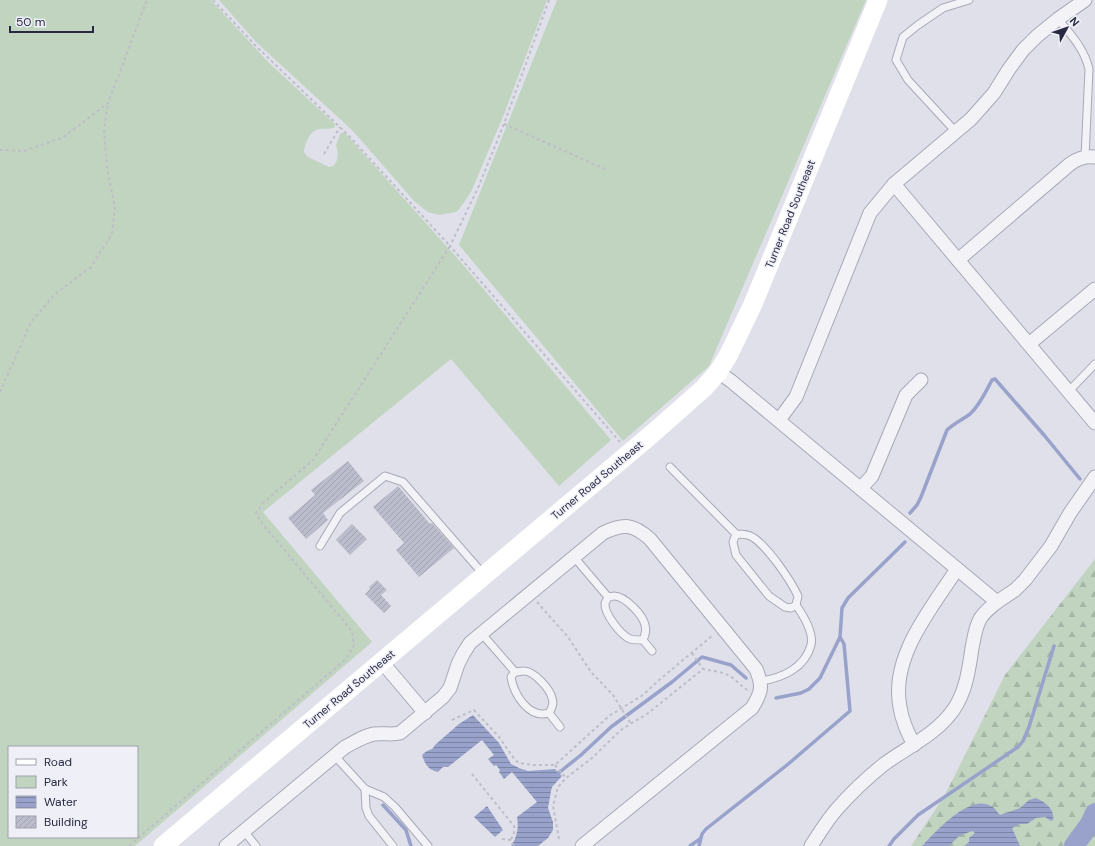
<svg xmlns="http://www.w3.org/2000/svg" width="1095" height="846" font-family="'DM Sans',sans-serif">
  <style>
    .green { fill: #c0d4c0; fill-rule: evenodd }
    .forest { fill: url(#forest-firs) }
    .water { fill: url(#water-rules) }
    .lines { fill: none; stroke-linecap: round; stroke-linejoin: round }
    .stream { stroke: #98a2cb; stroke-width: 3.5 }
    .river { stroke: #98a2cb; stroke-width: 20 }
    .building { fill: url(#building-hatch) }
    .lane-casing { stroke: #a8a9b7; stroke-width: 9 }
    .street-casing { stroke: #a8a9b7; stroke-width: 15 }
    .path { stroke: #bdbec8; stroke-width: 2; stroke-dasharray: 3 3; stroke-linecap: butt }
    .lane { stroke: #f2f2f7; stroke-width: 7 }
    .street { stroke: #f2f2f7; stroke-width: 13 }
    .secondary { stroke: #fff; stroke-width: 19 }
    .labels { text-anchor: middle; stroke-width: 3; stroke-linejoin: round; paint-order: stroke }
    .street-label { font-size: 11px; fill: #272941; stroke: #eff0f7 }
  </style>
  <defs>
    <pattern id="forest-firs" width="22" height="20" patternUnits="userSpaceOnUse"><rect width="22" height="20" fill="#c0d4c0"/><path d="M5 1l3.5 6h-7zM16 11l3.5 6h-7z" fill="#a5b6a6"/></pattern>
    <pattern id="water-rules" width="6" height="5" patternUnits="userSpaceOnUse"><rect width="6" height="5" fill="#98a2cb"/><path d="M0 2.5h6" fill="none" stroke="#7c84a6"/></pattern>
    <pattern id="building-hatch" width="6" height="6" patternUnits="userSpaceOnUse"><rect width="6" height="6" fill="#bcbdcc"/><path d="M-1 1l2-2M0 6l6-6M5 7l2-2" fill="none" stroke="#a2a2b0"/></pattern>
  </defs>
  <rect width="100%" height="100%" fill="#dfe0e9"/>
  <!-- green -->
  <g class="green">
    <path d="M 0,0 L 211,0 L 268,62 L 335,124 L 335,127 C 329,131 323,127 316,130 C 310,132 304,146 304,152 C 305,154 307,156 308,157 L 329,167 L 333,166 C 338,162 339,152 336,146 L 340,134 L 344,132 L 458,259 L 611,440 L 559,486 L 451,359 L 263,512 L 372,642 L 135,846 L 0,846 ZM 9,747 L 137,747 L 137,837 L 9,837 Z"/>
    <polygon points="219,0 547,0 504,114 471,192 460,208 456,212 439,215 428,212 414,201 353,131 256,42"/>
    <polygon points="557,0 866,0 709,366 623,441 459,245"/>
  </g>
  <!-- forest -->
  <polygon class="forest" points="1095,559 1095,846 911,846 945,795 1005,675"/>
  <!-- water -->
  <g class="water">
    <path d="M 473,715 L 499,743 L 511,764 L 519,768 L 528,771 L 555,769 L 562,776 L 552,787 L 551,791 L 548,808 L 553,822 L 553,830 L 548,838 L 538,846 L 511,846 C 517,837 519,828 517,817 L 537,802 L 512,772 L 504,779 L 499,772 L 500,770 L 496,765 L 494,766 L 488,759 L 494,755 L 482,740 L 448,767 L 443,767 L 438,772 C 428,770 425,764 422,755 C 425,752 428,750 432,749 L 436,744 L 459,724 Z"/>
    <path d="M 1036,798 C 1045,802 1055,809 1053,820 L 1051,821 L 1045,817 L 1036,818 L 1027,824 L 1020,824 L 1012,828 L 1020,846 L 964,846 L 969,842 L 969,838 L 975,833 L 972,831 L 959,836 L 949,846 L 922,846 C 935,832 970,793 991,806 C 994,807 997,812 1000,815 L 1020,808 L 1029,800 Z"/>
    <polygon points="487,806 503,830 495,837 474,817"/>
  </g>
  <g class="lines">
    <!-- stream -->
    <g class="stream">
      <path d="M 910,513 L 917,505 L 921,497 L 947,430 C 954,423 962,420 970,414 C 980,405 986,391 992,380 L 995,379 L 1044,435 L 1080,479"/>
      <polyline points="776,698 801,693 809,689 820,678 840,637 842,608 848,598 905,542"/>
      <polyline points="556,775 581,755 611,727 672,682 702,657 731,665 746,678"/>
      <polyline points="383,805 406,830 411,846"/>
      <polyline points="690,846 700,839"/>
      <polyline points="699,846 702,834 706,829 787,765 850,711 844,644 840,637"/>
      <polyline points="889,846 894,839 918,815 1018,747 1023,741 1029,727 1054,646"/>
    </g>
    <!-- river -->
    <polyline class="river" points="1074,846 1090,824 1095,813"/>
  </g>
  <!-- building -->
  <g class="building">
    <polygon points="348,461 364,481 323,513 328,520 306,539 288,518 315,495 311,490"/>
    <polygon points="398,486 430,524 432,523 454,548 419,577 396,550 404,543 373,507"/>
    <polygon points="352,524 367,539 350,555 336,540"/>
    <polygon points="377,580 387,590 381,595 391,606 384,613 365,594 370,589 369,587"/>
  </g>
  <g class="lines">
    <defs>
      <g id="lane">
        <path d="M 1058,19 C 1071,35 1084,48 1089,69 L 1085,157"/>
        <polyline points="956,132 908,80 896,60 903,37 918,25 943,8 969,0"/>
        <polyline points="1069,391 1095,364"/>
        <path d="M 670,467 L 736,534 C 742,534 749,534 754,538 C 769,549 790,579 798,596 L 796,605 L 791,608 L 785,607 L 769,596 L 736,555 L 733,542 L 736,534"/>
        <polyline points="320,546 340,513 385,476 403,482 484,575"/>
        <path d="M 574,557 L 608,597 C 610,597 612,596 614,596 C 625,596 643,615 645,625 C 647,630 645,635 643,640 C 639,640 634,640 630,639 C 621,635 604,614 605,603 C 605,603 608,598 608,597"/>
        <path d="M 482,634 L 515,672 C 518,672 521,671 524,671 C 534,671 550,689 552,698 C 554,704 552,708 549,713 C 529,719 514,695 511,677 L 515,672"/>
        <polyline points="643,640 652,651"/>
        <path d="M 761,681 C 782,678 805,668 811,645 C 814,632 803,615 796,605"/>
        <polyline points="549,713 560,727"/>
        <polyline points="334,755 365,789 384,797 395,807 428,846"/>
        <polyline points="365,789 366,808 369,816 393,846"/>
        <polyline points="244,831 256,846"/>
      </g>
      <g id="street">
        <polyline points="1085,0 1058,19 1037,36 1023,50 1009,69 994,93 971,119 894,184 1095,423"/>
        <path d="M 958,260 L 1070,164 C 1078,158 1086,156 1095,157"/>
        <polyline points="1029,344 1095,289"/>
        <polyline points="718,372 731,381 997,602 1015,590 1025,580 1051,546 1070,513 1095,477"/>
        <polyline points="779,420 796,397 870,213 894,184"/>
        <polyline points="861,488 872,476 906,395 921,380"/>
        <polyline points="382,662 425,713"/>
        <path d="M 914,745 C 908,733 902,721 900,707 C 890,657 931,609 957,569"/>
        <path d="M 226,846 L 345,747 C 355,742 363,736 374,734 C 383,733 391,735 400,733 L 443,697 L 450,688 L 458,664 L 463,654 L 470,643 L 603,533 C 624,523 633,524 650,539 L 756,669 C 763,686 762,692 752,708 L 582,846"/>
        <path d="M 811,846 C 819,834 827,820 837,809 C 851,793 867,778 883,765 C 907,747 936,735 954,709 C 966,691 969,669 972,648 C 974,639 975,628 980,619 C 984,612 991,607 997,602"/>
      </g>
    </defs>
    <!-- lane casing -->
    <use href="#lane" class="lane-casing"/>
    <!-- street casing -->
    <use href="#street" class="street-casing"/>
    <!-- path -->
    <g class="path">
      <polyline points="549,0 504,124 478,188 450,246 620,442"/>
      <polyline points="504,124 605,169"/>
      <polyline points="0,150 24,151 64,137 108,103 147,0"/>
      <polyline points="324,154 340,127"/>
      <polyline points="0,392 31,322 55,294 91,267 112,234 115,208 107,168 104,130 108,103"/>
      <polyline points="537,602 568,637 591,672 613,695 631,724"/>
      <polyline points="692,653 703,669"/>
      <polyline points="452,720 474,710 499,737 515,760 519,763 533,765 555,765 609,716 643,695 658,681 713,635"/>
      <polyline points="555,765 566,778"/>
      <path d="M 472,774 L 514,826 C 515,831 514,836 510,840"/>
      <polyline points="502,839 510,840 510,842 516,846"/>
      <path d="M 559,839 L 553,806 L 558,787 L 566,778 L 592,758 L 622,729 L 647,714 L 703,669 C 713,671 726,672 734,679 C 739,683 742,687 749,691"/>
      <polyline points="129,846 346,659 354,645 352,631 261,522 256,513 263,503 313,460 450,246 348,135 256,46 213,0"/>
    </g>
    <!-- lane -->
    <use href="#lane" class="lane"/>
    <!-- street -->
    <use href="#street" class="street"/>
    <!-- secondary -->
    <polyline class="secondary" points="163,846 652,434 704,388 718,372 728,356 753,304 878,0"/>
  </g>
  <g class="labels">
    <!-- street labels -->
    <g class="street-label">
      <text transform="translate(790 214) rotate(-68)" y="4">Turner Road Southeast</text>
      <text transform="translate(597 480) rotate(-40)" y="4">Turner Road Southeast</text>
      <text transform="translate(349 689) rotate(-40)" y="4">Turner Road Southeast</text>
    </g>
  </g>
  <!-- legend -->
  <rect x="8" y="746" width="130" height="92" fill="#eff0f7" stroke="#9fa0ae"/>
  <rect x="16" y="759" width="20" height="6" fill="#ffffff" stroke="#9fa0ae"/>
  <text x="44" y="766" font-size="12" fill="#272941">Road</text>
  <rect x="16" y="776" width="20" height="12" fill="#c0d4c0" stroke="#9fa0ae"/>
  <text x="44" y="786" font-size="12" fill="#272941">Park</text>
  <rect x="16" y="796" width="20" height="12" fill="url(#water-rules)" stroke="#9fa0ae"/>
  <text x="44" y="806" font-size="12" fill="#272941">Water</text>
  <rect x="16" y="816" width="20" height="12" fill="url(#building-hatch)" stroke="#9fa0ae"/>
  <text x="44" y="826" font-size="12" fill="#272941">Building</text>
  <!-- north arrow -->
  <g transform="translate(1067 28) rotate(50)" stroke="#eff0f7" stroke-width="3" paint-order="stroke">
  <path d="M0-3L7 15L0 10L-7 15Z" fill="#272941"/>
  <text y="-6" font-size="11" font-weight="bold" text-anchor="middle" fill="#272941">N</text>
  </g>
  <!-- scale -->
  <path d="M10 26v6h83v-6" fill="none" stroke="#272941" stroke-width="2"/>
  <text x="16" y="26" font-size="12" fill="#272941" stroke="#eff0f7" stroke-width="3" paint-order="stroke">50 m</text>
</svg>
